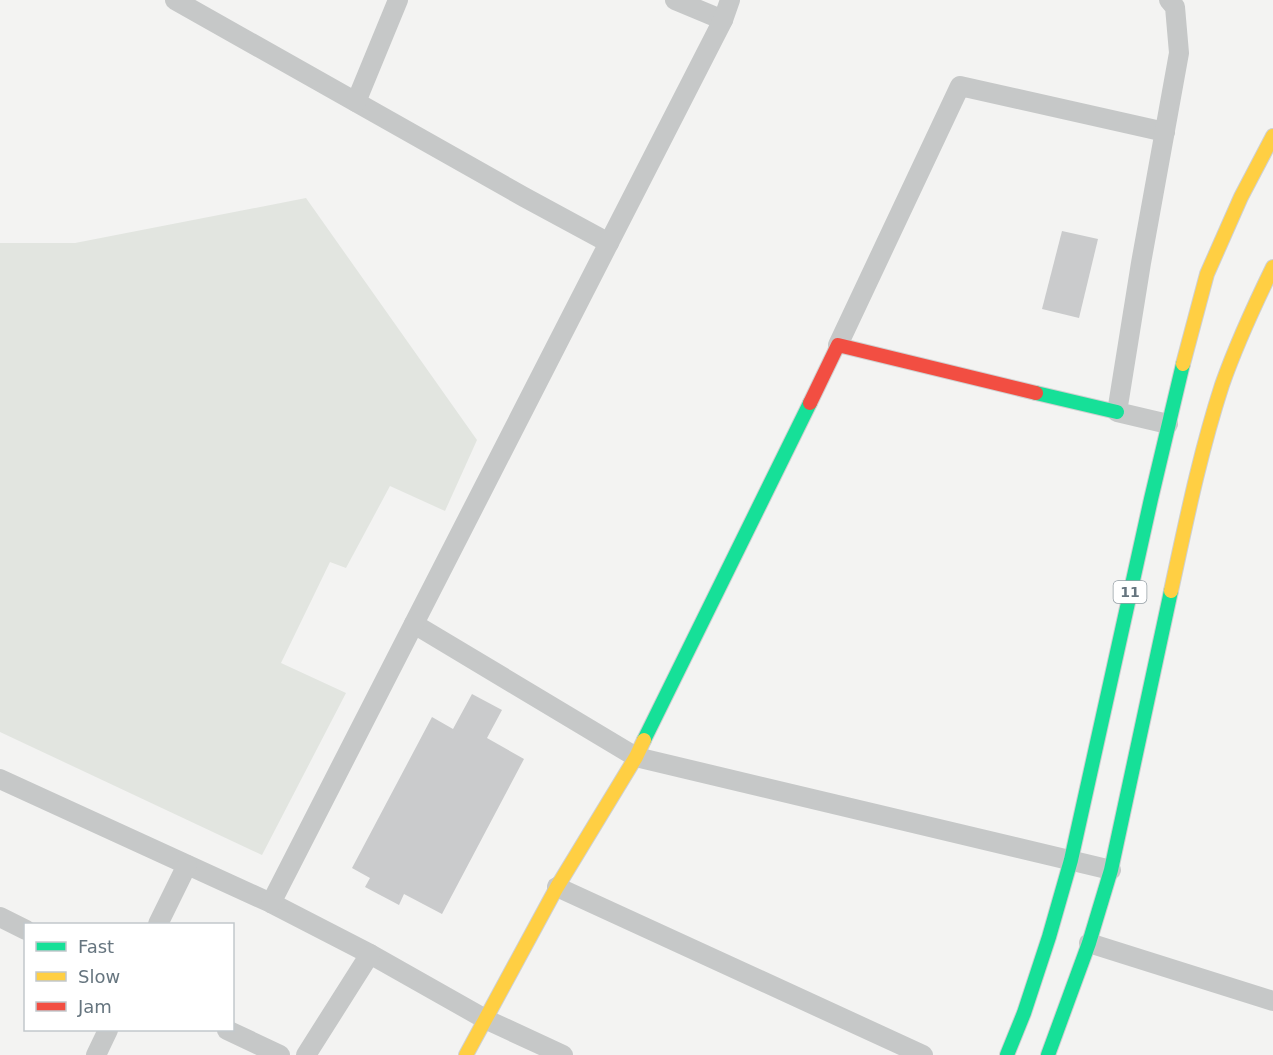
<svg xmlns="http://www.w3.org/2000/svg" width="1273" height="1055" font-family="'DejaVu Sans',sans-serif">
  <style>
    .green { fill: #e2e5e0 }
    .building { fill: #cacbcc }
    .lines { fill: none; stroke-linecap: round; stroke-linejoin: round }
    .fast-casing { stroke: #cfd0d0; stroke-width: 16 }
    .slow-casing { stroke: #cfd0d0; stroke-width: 16 }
    .jam-casing { stroke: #cfd0d0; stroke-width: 16 }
    .street { stroke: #c6c8c8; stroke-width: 20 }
    .fast { stroke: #16e098; stroke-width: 14 }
    .slow { stroke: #ffcf43; stroke-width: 14 }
    .jam { stroke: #f24e42; stroke-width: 14 }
    .labels { text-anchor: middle; stroke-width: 6; stroke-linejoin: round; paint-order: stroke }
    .shield { fill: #fff; stroke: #949ea5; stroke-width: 1.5 }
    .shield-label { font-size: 14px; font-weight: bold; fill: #66757f }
  </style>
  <rect width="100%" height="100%" fill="#f3f3f2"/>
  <!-- green -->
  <polygon class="green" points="306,198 477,440 445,511 390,486 346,568 330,562 281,663 346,693 262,855 0,732 0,243 75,243"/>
  <!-- building -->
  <g class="building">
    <polygon points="1062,231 1098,239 1079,318 1042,309"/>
    <polygon points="472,694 502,710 487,738 524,759 442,914 404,894 399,905 365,887 370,878 352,868 432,717 453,729"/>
  </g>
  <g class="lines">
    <defs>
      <g id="fast">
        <polyline points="1036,393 1117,412"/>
        <polyline points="644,740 810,403"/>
        <polyline points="1007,1055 1024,1013 1049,937 1071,860 1151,499 1183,364"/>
        <polyline points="1048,1055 1089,943 1111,870 1171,591"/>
      </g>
      <g id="slow">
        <polyline points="1183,364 1207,274 1241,197 1273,136"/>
        <path d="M 1171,591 C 1186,522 1200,453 1222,385 C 1236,345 1254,306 1273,267"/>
        <polyline points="466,1055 557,887 636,757 644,740"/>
      </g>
      <polyline id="jam" points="810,403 838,345 1036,393"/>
    </defs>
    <!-- fast casing -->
    <use href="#fast" class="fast-casing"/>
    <!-- slow casing -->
    <use href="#slow" class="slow-casing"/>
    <!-- jam casing -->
    <use href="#jam" class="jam-casing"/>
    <!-- street -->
    <g class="street">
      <polyline points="175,0 524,197 609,243"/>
      <polyline points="675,0 723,20"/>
      <polyline points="356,102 398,0"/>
      <polyline points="838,345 960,86 1165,132"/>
      <polyline points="1168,424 1117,412 1141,263 1179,53 1175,7 1169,0"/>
      <polyline points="414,624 636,757 1111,870"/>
      <polyline points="0,779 271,903 370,954 485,1019 563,1055"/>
      <polyline points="557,887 923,1055"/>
      <polyline points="271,903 723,20 730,0"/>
      <polyline points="0,917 26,930"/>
      <polyline points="158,924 187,865"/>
      <polyline points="1089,943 1273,1001"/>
      <polyline points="227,1030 280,1055"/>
      <polyline points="96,1055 108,1030"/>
      <polyline points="306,1055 370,954"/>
    </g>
    <!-- fast -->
    <use href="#fast" class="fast"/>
    <!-- slow -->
    <use href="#slow" class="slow"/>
    <!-- jam -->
    <use href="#jam" class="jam"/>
  </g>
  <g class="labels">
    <!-- shield labels -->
    <rect class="shield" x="1113.5" y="581" width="33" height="22" rx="4.5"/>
    <g class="shield-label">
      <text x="1130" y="597">11</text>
    </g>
  </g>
  <!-- legend -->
  <rect x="24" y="923" width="210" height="108" fill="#ffffff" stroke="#c2c8cc" stroke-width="1.5"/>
  <rect x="36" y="942" width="30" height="9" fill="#16e098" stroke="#c2c8cc" stroke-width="1.5"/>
  <text x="78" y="953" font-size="18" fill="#66757f">Fast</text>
  <rect x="36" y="972" width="30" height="9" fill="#ffcf43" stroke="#c2c8cc" stroke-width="1.5"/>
  <text x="78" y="983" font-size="18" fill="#66757f">Slow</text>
  <rect x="36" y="1002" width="30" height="9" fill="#f24e42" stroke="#c2c8cc" stroke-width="1.5"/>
  <text x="78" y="1013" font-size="18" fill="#66757f">Jam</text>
</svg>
